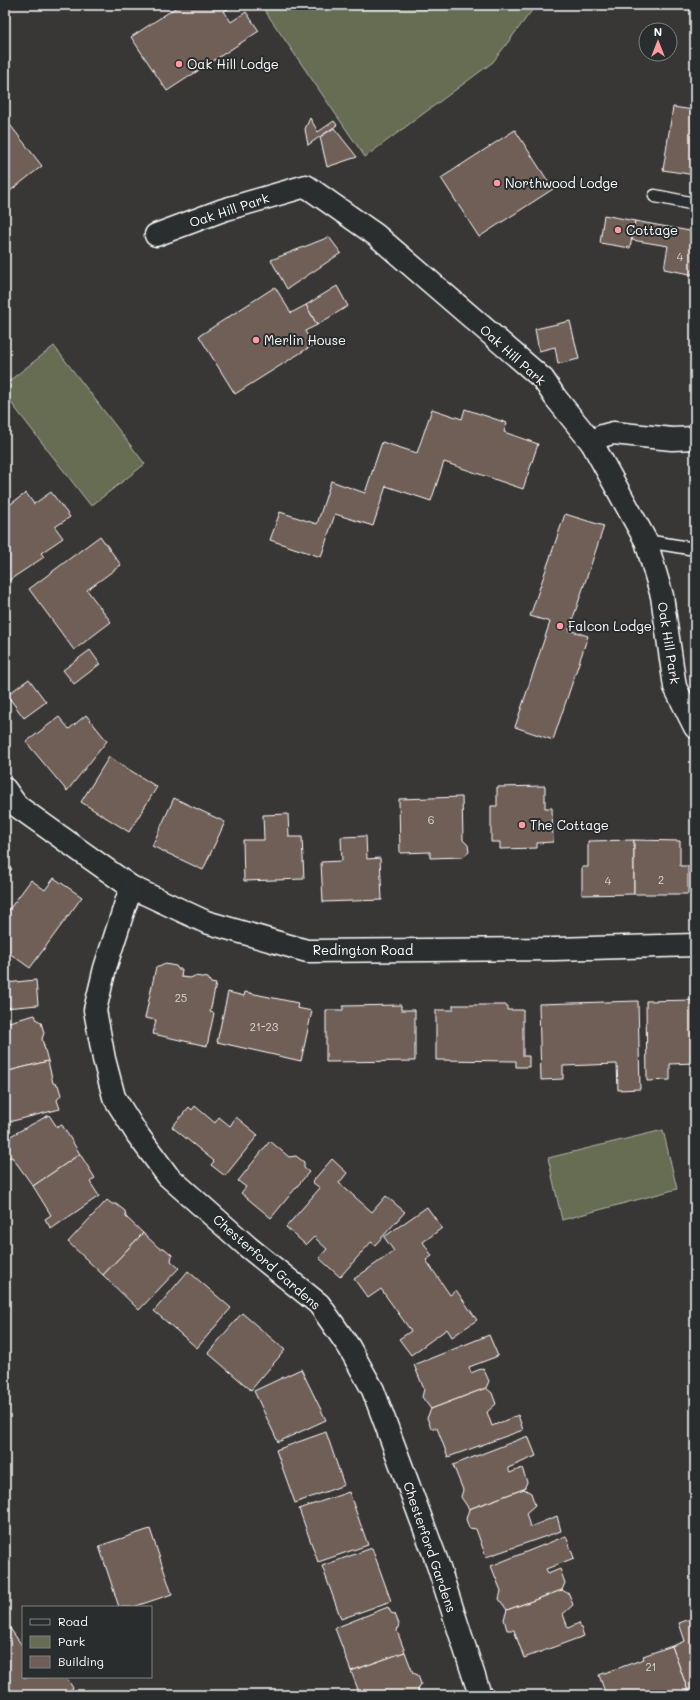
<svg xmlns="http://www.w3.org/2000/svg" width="700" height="1700" font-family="Mali,sans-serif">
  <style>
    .green { fill: #666d53; stroke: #b2b6a9 }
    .building { fill: #6f5e57; stroke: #fff }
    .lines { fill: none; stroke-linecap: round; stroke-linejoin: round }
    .service-casing { stroke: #fff; stroke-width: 15 }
    .minor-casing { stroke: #fff; stroke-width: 25 }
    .service { stroke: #2a2d2e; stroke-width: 12 }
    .minor { stroke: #2a2d2e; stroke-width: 22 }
    .poi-dot { fill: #ff9aa2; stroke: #2a2d2e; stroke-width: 1.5 }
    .labels { text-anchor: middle; stroke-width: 4; stroke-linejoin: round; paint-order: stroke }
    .number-label { font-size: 11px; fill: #dbd7d5 }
    .poi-label { font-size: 13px; fill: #fff; stroke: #2a2d2e; text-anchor: start }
    .street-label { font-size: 13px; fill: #fff; stroke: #2a2d2e }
  </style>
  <rect width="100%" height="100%" fill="#383736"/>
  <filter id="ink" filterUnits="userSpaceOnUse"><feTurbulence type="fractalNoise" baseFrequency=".025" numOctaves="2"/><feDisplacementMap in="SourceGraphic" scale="8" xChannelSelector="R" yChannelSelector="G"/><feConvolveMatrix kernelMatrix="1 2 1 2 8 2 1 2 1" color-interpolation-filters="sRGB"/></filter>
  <g filter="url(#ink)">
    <!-- green -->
    <g class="green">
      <polygon points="261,5 536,5 493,62 365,157"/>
      <polygon points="54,346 145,464 91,506 5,395 5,384"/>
      <polygon points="663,1130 677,1189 562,1220 548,1158"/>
    </g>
    <!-- building -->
    <g class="building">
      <polygon points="180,5 234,5 224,11 231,22 246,12 259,31 167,91 131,37"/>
      <polygon points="695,95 695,175 663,170 673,107 693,110"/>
      <polygon points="310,118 318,132 334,121 337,125 308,145 305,129"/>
      <polygon points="7,121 42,166 5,195 5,123"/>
      <polygon points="334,128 357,157 327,167 320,137"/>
      <polygon points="515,130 553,189 479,237 441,178"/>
      <polygon points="604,215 635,221 630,248 600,243"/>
      <polygon points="635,221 695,232 695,275 664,269 668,246 632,240"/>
      <polygon points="329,237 341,253 287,289 271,260"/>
      <polygon points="337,286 348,306 317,325 306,305"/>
      <polygon points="275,287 291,313 306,305 317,325 305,331 313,345 235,394 199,336"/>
      <polygon points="570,321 579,359 558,364 555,347 539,351 535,329"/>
      <polygon points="432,409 462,419 465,409 507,423 504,432 538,444 523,489 444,462 431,501 386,486 373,526 335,514 321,557 270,540 280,512 317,524 331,481 365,493 382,442 417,453"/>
      <polygon points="51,492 70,517 55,527 63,538 41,553 44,557 5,583 5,508 26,493 34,504"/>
      <polygon points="565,514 604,526 569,630 588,636 553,740 515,727 550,622 530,616"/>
      <polygon points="100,536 121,565 87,590 111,622 74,650 29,589"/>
      <polygon points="90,650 100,664 74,684 63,670"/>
      <polygon points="29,679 46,702 24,718 7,695"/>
      <polygon points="86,715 107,741 67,791 26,742 59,717 69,729"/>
      <polygon points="109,757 157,787 129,832 81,802"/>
      <polygon points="545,786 545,808 552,808 553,842 537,843 537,848 500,849 500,842 491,842 491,806 497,806 497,787"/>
      <polygon points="462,797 463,840 468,845 469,852 463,857 430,858 430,852 400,853 399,799"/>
      <polygon points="174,798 225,822 203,870 152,846"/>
      <polygon points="288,814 289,837 302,837 304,879 244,881 243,840 264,840 263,815"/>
      <polygon points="366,836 367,859 380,858 382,900 323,902 321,862 342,861 341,837"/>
      <polygon points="634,840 634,894 582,895 582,867 588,867 588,841"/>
      <polygon points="634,840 680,841 680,866 688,866 688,894 634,894"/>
      <polygon points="5,861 12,869 5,876"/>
      <polygon points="54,878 82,897 30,968 5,950 5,915 31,880 45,890"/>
      <polygon points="165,964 176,966 178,969 182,969 181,977 190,978 195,976 208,978 211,983 216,984 210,1012 214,1013 207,1046 153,1034 156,1020 145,1018 156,967 159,967"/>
      <polygon points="36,980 38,1005 5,1008 5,983"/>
      <polygon points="228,992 244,996 245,992 298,1003 297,1008 312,1011 301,1061 217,1042"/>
      <polygon points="695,1000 695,1063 670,1064 670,1080 647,1081 646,1001"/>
      <polygon points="638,1001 640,1089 618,1090 617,1064 563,1066 563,1079 541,1080 539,1004"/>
      <polygon points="401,1005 401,1010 415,1010 415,1061 326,1062 326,1010 343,1010 343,1006"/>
      <polygon points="453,1005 507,1005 507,1010 523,1010 523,1056 529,1056 529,1067 516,1067 516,1061 436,1060 436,1010 453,1010"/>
      <polygon points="35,1015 37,1020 41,1022 44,1033 42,1039 48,1061 5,1072 5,1023"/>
      <polygon points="48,1061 53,1083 58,1085 61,1095 57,1100 60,1109 5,1123 5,1072"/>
      <polygon points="195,1106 215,1123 219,1117 230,1126 236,1117 258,1135 225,1176 211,1165 214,1161 172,1127 189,1107 192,1110"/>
      <polygon points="49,1115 57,1127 62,1125 80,1154 33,1186 12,1157 5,1158 5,1139"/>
      <polygon points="270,1141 289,1157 296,1156 304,1162 304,1168 309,1172 271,1218 241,1193 246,1187 238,1181"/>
      <polygon points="80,1154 95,1178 90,1182 99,1196 51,1229 45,1219 51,1215 33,1186"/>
      <polygon points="332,1159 347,1173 339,1183 372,1212 386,1196 405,1212 375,1245 371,1242 340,1277 319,1258 327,1249 314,1237 306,1245 286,1227 320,1188 312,1182"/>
      <polygon points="107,1200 112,1204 116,1204 125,1211 126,1217 143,1233 103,1275 68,1242"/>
      <polygon points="427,1207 442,1228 423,1242 432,1256 426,1260 450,1295 456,1290 477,1320 452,1337 447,1329 411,1355 399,1339 411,1331 381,1289 368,1298 354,1279 394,1251 384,1237"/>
      <polygon points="143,1233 159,1248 164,1248 172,1255 171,1261 179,1268 139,1310 103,1275"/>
      <polygon points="188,1271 231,1308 197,1348 154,1311"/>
      <polygon points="242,1313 285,1350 251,1390 208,1353"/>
      <polygon points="489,1335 498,1356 469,1367 471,1373 483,1368 489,1381 486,1388 431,1409 422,1397 424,1389 414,1365"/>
      <polygon points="301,1369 326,1420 278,1442 254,1391"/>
      <polygon points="486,1388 492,1393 496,1404 487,1412 492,1426 518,1415 523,1430 448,1457 437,1428 431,1428 427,1418 431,1409"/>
      <polygon points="326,1432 344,1485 295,1503 276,1450"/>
      <polygon points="528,1436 536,1456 508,1468 510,1473 522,1468 527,1482 524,1489 469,1509 461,1497 463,1490 453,1465"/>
      <polygon points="524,1489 531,1493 535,1505 526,1513 530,1527 557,1516 561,1531 486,1557 476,1529 469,1528 466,1519 469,1509"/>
      <polygon points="349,1492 368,1545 318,1562 299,1509"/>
      <polygon points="150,1529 172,1594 133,1607 119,1607 99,1546"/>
      <polygon points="566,1536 574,1558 546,1569 548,1574 560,1569 565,1583 562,1590 507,1610 499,1599 501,1591 491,1566"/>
      <polygon points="372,1548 391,1601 341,1619 322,1566"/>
      <polygon points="562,1590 569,1594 573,1605 563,1614 568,1628 579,1623 584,1636 524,1658 514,1630 507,1630 504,1619 507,1610"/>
      <polygon points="388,1607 391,1613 395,1614 399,1624 397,1631 405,1652 351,1671 335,1628"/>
      <polygon points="693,1618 695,1624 695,1689 688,1691 672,1646 685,1641 679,1623"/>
      <polygon points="5,1621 23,1647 23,1677 66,1677 73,1688 63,1695 8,1695 5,1692"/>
      <polygon points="672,1646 688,1691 677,1695 606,1695 599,1675 644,1659 643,1656"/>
      <polygon points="405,1652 413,1673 418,1675 421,1684 418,1689 420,1695 360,1695 351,1671"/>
    </g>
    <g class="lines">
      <defs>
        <g id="service">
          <polyline points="655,196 695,204"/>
          <polyline points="646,541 695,549"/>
        </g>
        <g id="minor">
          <polyline points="156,235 223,210 306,186 376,235 543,379 555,397 592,443 646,541 662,596 675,687 695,727"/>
          <polyline points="592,443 602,436 613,433 672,439 695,438"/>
          <polyline points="5,789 17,806 131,887 206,922 307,951 555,949 695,945"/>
          <polyline points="131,887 105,968 95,1010 104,1059 114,1097 137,1134 168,1176 248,1247 319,1304 349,1347 373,1390 436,1559 480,1695"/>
        </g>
      </defs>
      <!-- service casing -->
      <use href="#service" class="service-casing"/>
      <!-- minor casing -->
      <use href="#minor" class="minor-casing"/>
      <!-- service -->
      <use href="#service" class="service"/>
      <!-- minor -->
      <use href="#minor" class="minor"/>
    </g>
  </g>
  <!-- markers -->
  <g class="poi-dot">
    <circle cx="179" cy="64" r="4"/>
    <circle cx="497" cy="183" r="4"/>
    <circle cx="618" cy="230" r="4"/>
    <circle cx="256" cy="340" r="4"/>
    <circle cx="560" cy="626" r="4"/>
    <circle cx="522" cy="825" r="4"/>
  </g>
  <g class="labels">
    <!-- number labels -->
    <g class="number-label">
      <text x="680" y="261">4</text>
      <text x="431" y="824">6</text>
      <text x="661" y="884">2</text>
      <text x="608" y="885">4</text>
      <text x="181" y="1002">25</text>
      <text x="264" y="1031">21-23</text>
      <text x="651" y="1671">21</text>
    </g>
    <!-- poi labels -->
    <g class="poi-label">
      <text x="187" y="69">Oak Hill Lodge</text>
      <text x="505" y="188">Northwood Lodge</text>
      <text x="626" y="235">Cottage</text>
      <text x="264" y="345">Merlin House</text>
      <text x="568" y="631">Falcon Lodge</text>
      <text x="530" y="830">The Cottage</text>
    </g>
    <!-- street labels -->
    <g class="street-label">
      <text transform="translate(229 210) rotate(-18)" y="5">Oak Hill Park</text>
      <text transform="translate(513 355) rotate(42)" y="5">Oak Hill Park</text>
      <text transform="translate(669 643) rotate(81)" y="5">Oak Hill Park</text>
      <text x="363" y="955">Redington Road</text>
      <text transform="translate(267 1262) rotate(41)" y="5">Chesterford Gardens</text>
      <text transform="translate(430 1547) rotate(71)" y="5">Chesterford Gardens</text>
    </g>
  </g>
  <!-- margin -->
  <rect width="700" height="1700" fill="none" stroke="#2a2d2e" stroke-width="20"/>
  <rect x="10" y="10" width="680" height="1680" fill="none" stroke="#fff" stroke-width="1.5" filter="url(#ink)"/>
  <!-- legend -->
  <rect x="22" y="1606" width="130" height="72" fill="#2a2d2e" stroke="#7f8182"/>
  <rect x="30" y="1619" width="20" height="6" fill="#2a2d2e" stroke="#7f8182"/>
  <text x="58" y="1626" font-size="12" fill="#ffffff">Road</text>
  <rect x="30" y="1636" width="20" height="12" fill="#666d53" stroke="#7f8182"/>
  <text x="58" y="1646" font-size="12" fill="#ffffff">Park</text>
  <rect x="30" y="1656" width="20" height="12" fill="#6f5e57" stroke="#7f8182"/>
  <text x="58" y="1666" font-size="12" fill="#ffffff">Building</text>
  <!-- north arrow -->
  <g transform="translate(658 42)"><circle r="19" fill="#2a2d2e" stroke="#7f8182"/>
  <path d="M0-3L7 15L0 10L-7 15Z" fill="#ff9aa2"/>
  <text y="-6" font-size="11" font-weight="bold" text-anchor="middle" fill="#ffffff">N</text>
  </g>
</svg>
